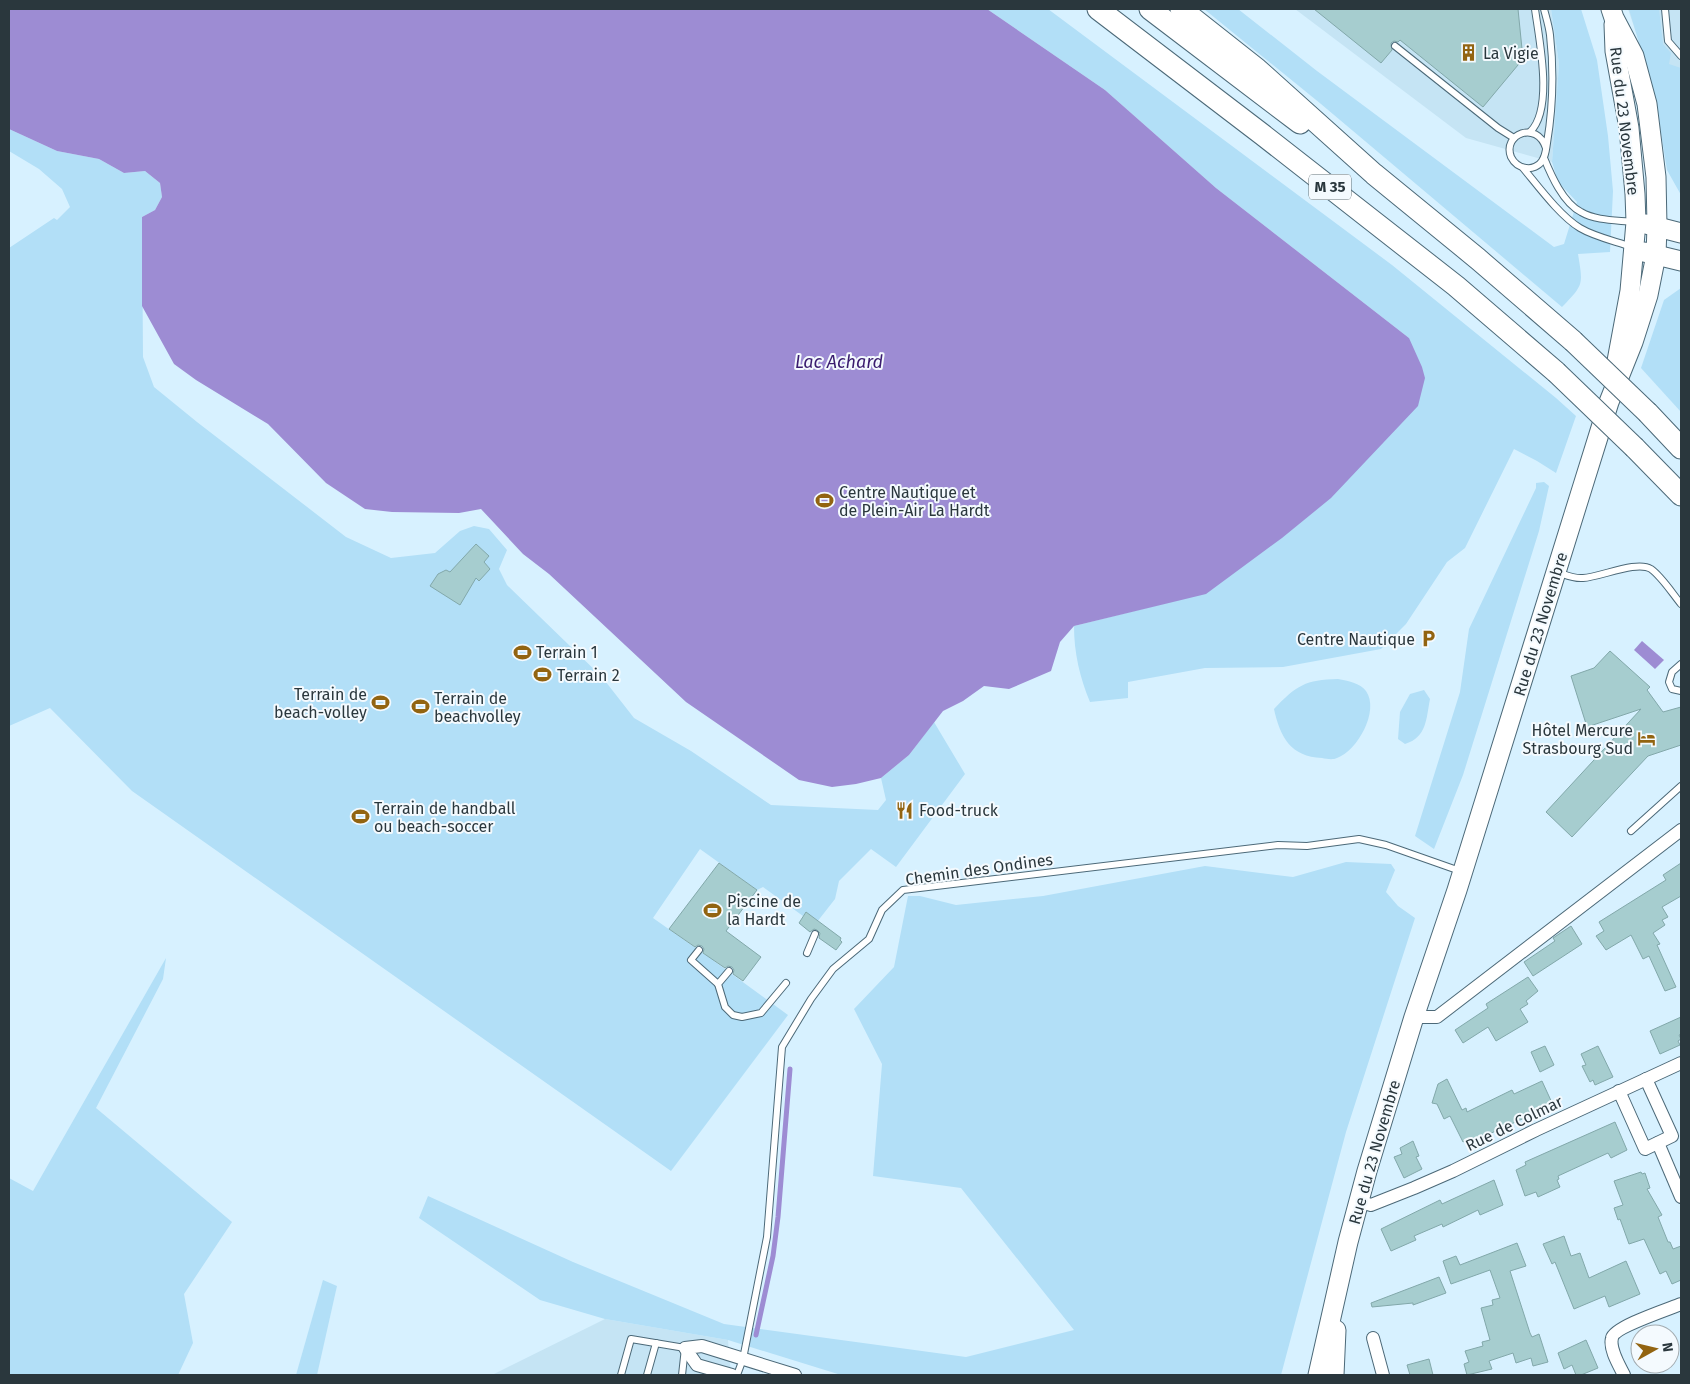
<svg xmlns="http://www.w3.org/2000/svg" width="1690" height="1384" font-family="'Fira Sans',sans-serif">
  <style>
    .built { fill: #c5e4f4 }
    .green { fill: #b2dff7 }
    .water { fill: #9d8cd3 }
    .lines { fill: none; stroke-linecap: round; stroke-linejoin: round }
    .stream { stroke: #9d8cd3; stroke-width: 5 }
    .building { fill: #a6cdcf; stroke: #82a8aa }
    .service-casing { stroke: #4c6978; stroke-width: 8 }
    .minor-casing { stroke: #4c6978; stroke-width: 14 }
    .secondary-casing { stroke: #4c6978; stroke-width: 21 }
    .trunk-casing { stroke: #4c6978; stroke-width: 23 }
    .service { stroke: #fff; stroke-width: 6 }
    .minor { stroke: #fff; stroke-width: 12 }
    .secondary { stroke: #fff; stroke-width: 19 }
    .trunk { stroke: #fff; stroke-width: 21 }
    .trunk-bridge-casing { stroke: #4c6978; stroke-width: 23; stroke-linecap: butt }
    .trunk-bridge { stroke: #fff; stroke-width: 21 }
    .labels { text-anchor: middle; stroke-width: 4; stroke-linejoin: round; paint-order: stroke }
    .shield { fill: #f4fafe; stroke: #677277; stroke-width: 1 }
    .shield-label { font-size: 15px; font-weight: bold; fill: #2a373d }
    .poi-label { font-size: 16px; fill: #2a373d; stroke: #f4fafe; text-anchor: start }
    .street-label { font-size: 16px; fill: #2a373d; stroke: #f4fafe }
    .water-label { font-size: 18px; font-style: italic; fill: #3a1c6f; stroke: #f4fafe }
  </style>
  <rect width="100%" height="100%" fill="#d7f1ff"/>
  <!-- built -->
  <g class="built">
    <polygon points="1295,9 1551,9 1559,64 1552,162 1466,138"/>
    <polygon points="1628,9 1681,9 1681,140 1654,85"/>
    <polygon points="605,1319 728,1340 731,1375 492,1375"/>
  </g>
  <!-- green -->
  <g class="green">
    <path d="M 987,9 L 1048,9 L 1392,265 L 1556,398 L 1576,416 L 1556,473 L 1537,461 L 1514,449 L 1465,548 L 1447,562 L 1406,624 L 1381,649 L 1283,667 L 1205,668 L 1128,682 L 1128,698 L 1090,702 C 1080,678 1074,653 1074,626 L 1206,593 L 1409,338 L 1216,188 L 1105,90 Z"/>
    <path d="M 1204,9 L 1238,9 L 1317,71 L 1554,247 L 1564,244 L 1577,202 L 1558,182 L 1552,162 L 1559,64 L 1551,9 L 1581,9 L 1597,60 L 1608,136 L 1613,191 L 1610,252 L 1578,254 C 1583,285 1584,284 1562,307 L 1321,104 Z"/>
    <polygon points="1629,9 1659,9 1663,44 1671,53 1669,64 1681,68 1681,195 1667,170 1655,97"/>
    <polygon points="9,129 57,151 99,159 124,173 145,171 160,183 162,197 155,210 142,217 143,357 154,387 197,422 346,537 391,558 435,553 460,531 474,526 489,529 507,550 499,569 507,585 602,677 634,718 691,751 771,805 878,810 886,800 881,778 909,755 934,722 965,774 896,867 871,849 839,881 835,899 817,922 806,912 803,916 763,887 757,890 700,849 653,918 707,956 715,946 714,961 788,1015 671,1171 132,791 50,708 9,726 9,248 54,218 57,220 70,207 62,189 39,169 9,151"/>
    <polygon points="1681,288 1681,412 1641,368 1664,300"/>
    <polygon points="1544,482 1549,486 1539,531 1463,775 1434,849 1415,836 1460,692 1469,629 1536,488 1536,483"/>
    <path d="M 1338,679 C 1348,681 1360,683 1366,691 C 1380,711 1357,751 1337,758 C 1333,760 1327,759 1322,758 C 1291,757 1280,737 1274,709 C 1297,685 1305,680 1338,679 Z"/>
    <path d="M 1424,690 L 1430,699 C 1426,719 1427,737 1405,744 L 1398,739 L 1400,712 L 1410,694 Z"/>
    <polygon points="1346,862 1391,864 1395,870 1386,892 1398,906 1415,918 1346,1132 1281,1375 841,1375 728,1340 605,1319 540,1300 419,1218 428,1196 573,1262 724,1324 966,1357 1074,1330 961,1188 873,1176 882,1064 854,1009 894,967 908,896 920,896 956,905 1043,896 1205,866 1293,877"/>
    <polygon points="166,958 163,979 96,1108 232,1222 184,1294 193,1343 178,1375 9,1375 9,1178 33,1191"/>
    <polygon points="323,1280 337,1286 317,1375 296,1375"/>
  </g>
  <!-- water -->
  <g class="water">
    <polygon points="9,9 987,9 1105,90 1216,188 1409,338 1422,367 1425,378 1418,406 1331,498 1282,538 1206,594 1074,626 1060,642 1051,671 1009,689 984,686 963,701 943,711 909,755 881,778 856,784 832,787 799,780 686,702 549,574 523,554 481,509 459,513 392,512 365,509 326,483 268,424 196,380 174,364 142,306 142,217 155,210 162,197 160,183 145,171 124,173 99,159 57,151 9,129"/>
    <polygon points="1642,641 1664,660 1655,669 1634,650"/>
  </g>
  <g class="lines">
    <!-- stream -->
    <polyline class="stream" points="756,1335 773,1256 778,1217 790,1069"/>
  </g>
  <!-- building -->
  <g class="building">
    <polygon points="1314,9 1518,9 1523,59 1483,107 1400,40 1398,42 1394,41 1391,43 1392,50 1381,63"/>
    <polygon points="476,544 489,556 484,562 490,569 479,581 476,578 460,605 430,586 438,574 446,570 450,572"/>
    <polygon points="1610,651 1650,687 1647,690 1663,712 1681,707 1681,745 1648,756 1572,837 1546,812 1641,709 1587,727 1571,676 1594,668"/>
    <polygon points="719,863 757,890 726,931 761,957 743,981 733,974 734,970 732,967 728,966 725,968 703,953 704,949 702,946 698,945 695,947 669,929"/>
    <polygon points="1681,863 1681,896 1662,907 1668,917 1662,920 1665,925 1653,933 1660,944 1657,945 1676,987 1665,991 1649,956 1643,959 1631,935 1606,950 1596,936 1604,931 1599,922 1666,880 1663,875"/>
    <polygon points="806,912 841,938 840,940 842,942 836,950 819,938 820,933 817,930 814,929 810,932 799,923"/>
    <polygon points="1571,926 1582,944 1533,976 1524,962 1555,941 1553,938"/>
    <polygon points="1528,977 1538,991 1526,1001 1528,1004 1520,1009 1528,1022 1496,1041 1488,1027 1463,1043 1455,1030 1488,1008 1486,1004"/>
    <polygon points="1681,1017 1681,1034 1679,1035 1681,1039 1678,1041 1680,1045 1660,1054 1650,1031"/>
    <polygon points="1545,1046 1554,1065 1540,1072 1531,1052"/>
    <polygon points="1598,1046 1613,1077 1595,1085 1593,1080 1590,1082 1582,1066 1586,1065 1581,1054"/>
    <polygon points="1447,1079 1462,1110 1466,1108 1467,1112 1512,1090 1514,1094 1542,1081 1553,1105 1487,1135 1488,1139 1470,1148 1466,1140 1463,1142 1450,1116 1444,1119 1437,1104 1432,1103 1438,1084"/>
    <polygon points="1615,1122 1627,1150 1611,1158 1608,1153 1558,1176 1559,1179 1557,1180 1560,1187 1538,1197 1536,1192 1525,1196 1516,1170 1526,1165 1525,1162"/>
    <polygon points="1413,1141 1419,1156 1416,1157 1422,1169 1404,1178 1394,1157 1402,1154 1400,1148"/>
    <polygon points="1641,1172 1642,1174 1645,1173 1650,1188 1647,1189 1662,1215 1658,1217 1668,1242 1670,1242 1673,1249 1681,1246 1681,1280 1672,1284 1666,1271 1660,1274 1644,1239 1629,1244 1620,1219 1618,1220 1614,1208 1623,1205 1614,1181"/>
    <polygon points="1494,1180 1503,1205 1480,1215 1478,1210 1443,1227 1442,1224 1414,1236 1416,1240 1391,1251 1381,1229 1440,1200 1442,1204"/>
    <polygon points="1564,1236 1571,1256 1580,1253 1589,1278 1626,1261 1640,1294 1609,1307 1605,1296 1574,1309 1555,1262 1552,1264 1543,1244"/>
    <polygon points="1517,1243 1526,1266 1510,1271 1530,1333 1532,1337 1539,1334 1548,1362 1533,1366 1531,1358 1516,1363 1513,1353 1489,1361 1492,1369 1467,1375 1464,1364 1469,1362 1465,1351 1483,1346 1482,1342 1490,1340 1481,1308 1493,1305 1492,1300 1500,1298 1490,1270 1451,1284 1443,1261 1456,1256 1460,1265"/>
    <polygon points="1439,1277 1446,1293 1413,1305 1413,1303 1372,1307 1371,1303"/>
    <polygon points="1586,1340 1598,1368 1581,1375 1576,1375 1572,1365 1564,1369 1558,1353"/>
    <polygon points="1429,1359 1433,1375 1410,1375 1407,1365"/>
  </g>
  <g class="lines">
    <defs>
      <g id="service">
        <path d="M 1544,9 C 1546,17 1549,26 1550,35 C 1554,71 1553,107 1547,143 C 1546,149 1546,155 1542,161 C 1539,166 1532,169 1526,168 C 1519,167 1514,163 1511,157 C 1502,134 1537,120 1546,148"/>
        <polyline points="1665,9 1668,41 1681,56"/>
        <polyline points="1395,46 1498,128 1514,138"/>
        <path d="M 1530,132 C 1554,109 1539,39 1535,9"/>
        <path d="M 1544,158 C 1551,175 1563,203 1581,212 C 1596,221 1617,220 1634,222"/>
        <path d="M 1523,168 C 1538,186 1560,216 1580,228 C 1595,237 1615,241 1632,247"/>
        <path d="M 1557,572 C 1566,575 1574,579 1583,578 C 1601,577 1637,560 1651,569 C 1662,577 1672,593 1681,604"/>
        <polyline points="1681,664 1672,672 1669,682 1672,689 1681,691"/>
        <polyline points="1631,831 1681,786"/>
        <polyline points="699,950 691,960 718,984"/>
        <polyline points="807,953 815,934"/>
        <polyline points="729,971 718,984 725,1007 733,1015 742,1017 761,1013 786,983"/>
        <polyline points="621,1375 631,1339 685,1348 682,1375"/>
        <polyline points="647,1375 656,1343"/>
        <polyline points="737,1375 743,1359 767,1237 782,1047 811,999 833,969 869,939 882,910 903,890 1278,845 1307,846 1359,839 1386,845 1460,871"/>
      </g>
      <g id="minor">
        <polyline points="1414,1017 1437,1017 1681,830"/>
        <polyline points="1619,1091 1645,1149 1672,1136 1646,1079"/>
        <polyline points="1658,1143 1681,1197"/>
        <polyline points="1358,1201 1371,1205 1414,1188 1453,1171 1536,1130 1681,1063"/>
        <polyline points="1373,1338 1383,1375"/>
        <polyline points="732,1375 697,1365 685,1348 702,1346 795,1375"/>
        <path d="M 1624,1375 C 1619,1365 1609,1349 1612,1338 C 1614,1327 1669,1309 1681,1304"/>
      </g>
      <g id="secondary">
        <polyline points="1614,24 1615,51 1629,128 1635,194 1636,222 1630,291 1617,361"/>
        <polyline points="1646,224 1681,233"/>
        <polyline points="1644,252 1681,261"/>
        <polyline points="1318,1375 1348,1242 1367,1171 1414,1017 1457,890 1580,495 1609,402 1633,342 1648,295 1656,255 1657,226 1656,177 1647,104 1634,56 1614,18 1611,9"/>
        <polyline points="1334,1375 1336,1330"/>
      </g>
      <g id="trunk">
        <polyline points="1098,9 1263,135 1456,286 1556,372"/>
        <polyline points="1150,9 1300,123"/>
        <polyline points="1181,9 1257,69 1374,174 1478,259 1573,341"/>
        <polyline points="1648,413 1681,448"/>
        <polyline points="1635,448 1681,495"/>
      </g>
    </defs>
    <!-- service casing -->
    <use href="#service" class="service-casing"/>
    <!-- minor casing -->
    <use href="#minor" class="minor-casing"/>
    <!-- secondary casing -->
    <use href="#secondary" class="secondary-casing"/>
    <!-- trunk casing -->
    <use href="#trunk" class="trunk-casing"/>
    <!-- service -->
    <use href="#service" class="service"/>
    <!-- minor -->
    <use href="#minor" class="minor"/>
    <!-- secondary -->
    <use href="#secondary" class="secondary"/>
    <!-- trunk -->
    <use href="#trunk" class="trunk"/>
    <defs>
      <g id="trunk-bridge">
        <polyline points="1573,341 1648,413"/>
        <polyline points="1556,372 1635,448"/>
      </g>
    </defs>
    <!-- trunk-bridge casing -->
    <use href="#trunk-bridge" class="trunk-bridge-casing"/>
    <!-- trunk-bridge -->
    <use href="#trunk-bridge" class="trunk-bridge"/>
  </g>
  <!-- icons -->
  <defs>
    <symbol id="building-bare" viewBox="-9 -9 18 18"><path d="M-4-6H4V6H1V3H-1V6H-4ZM-2.5-4.3h1.7v1.8h-1.7ZM.8-4.3h1.7v1.8H.8ZM-2.5-1h1.7V.8h-1.7ZM.8-1h1.7V.8H.8Z" fill="#926411" stroke="#f4fafe" stroke-width="2.5" paint-order="stroke"/></symbol>
    <symbol id="stadium-bare" viewBox="-9 -9 18 18"><path d="M0-5a6.5 5 0 1 0 0 10a6.5 5 0 1 0 0-10ZM-3.5-1.8h7v3.6h-7Z" fill="#926411" stroke="#f4fafe" stroke-width="2.5" paint-order="stroke"/></symbol>
    <symbol id="parking-bare" viewBox="-9 -9 18 18"><path d="M-3.5-5.5H1a3.5 3.5 0 0 1 0 7H-1V5.5H-3.5ZM-1-3.4V-.6H.8a1.4 1.4 0 0 0 0-2.8Z" fill="#926411" stroke="#f4fafe" stroke-width="2.5" paint-order="stroke"/></symbol>
    <symbol id="hotel-bare" viewBox="-9 -9 18 18"><path d="M-6-4.5h1.5V1H6V5H4.5V3h-9V5H-6ZM-4 0a1.8 1.8 0 1 1 3.6 0ZM.5 0V-2.5h3Q6-2.5 6 0Z" fill="#926411" stroke="#f4fafe" stroke-width="2.5" paint-order="stroke"/></symbol>
    <symbol id="restaurant-bare" viewBox="-9 -9 18 18"><path d="M-5-6h1v4h1v-4h1v4h1v-4h1v5L-1.5 .5V6h-2V.5L-5-1ZM5-6V6H3V1.5H1.5Q1.5-4 5-6Z" fill="#926411" stroke="#f4fafe" stroke-width="2.5" paint-order="stroke"/></symbol>
  </defs>
  <g fill-rule="evenodd">
    <use href="#building-bare" x="1456" y="40" width="25" height="25"/>
    <use href="#stadium-bare" x="812" y="488" width="25" height="25"/>
    <use href="#parking-bare" x="1416" y="626" width="25" height="25"/>
    <use href="#stadium-bare" x="510" y="640" width="25" height="25"/>
    <use href="#stadium-bare" x="530" y="662" width="25" height="25"/>
    <use href="#stadium-bare" x="368" y="690" width="25" height="25"/>
    <use href="#stadium-bare" x="408" y="694" width="25" height="25"/>
    <use href="#hotel-bare" x="1634" y="726" width="25" height="25"/>
    <use href="#restaurant-bare" x="892" y="798" width="25" height="25"/>
    <use href="#stadium-bare" x="348" y="804" width="25" height="25"/>
    <use href="#stadium-bare" x="700" y="898" width="25" height="25"/>
  </g>
  <g class="labels">
    <!-- shield labels -->
    <rect class="shield" x="1309" y="174.5" width="42" height="25" rx="4"/>
    <g class="shield-label">
      <text x="1330" y="192">M 35</text>
    </g>
    <!-- poi labels -->
    <g class="poi-label">
      <text x="1483" y="59">La Vigie</text>
      <text x="839" y="498">Centre Nautique et<tspan x="839" dy="18">de Plein-Air La Hardt</tspan></text>
      <text x="1415" y="645" text-anchor="end">Centre Nautique</text>
      <text x="536" y="658">Terrain 1</text>
      <text x="557" y="681">Terrain 2</text>
      <text x="367" y="700" text-anchor="end">Terrain de<tspan x="367" dy="18">beach-volley</tspan></text>
      <text x="434" y="704">Terrain de<tspan x="434" dy="18">beachvolley</tspan></text>
      <text x="1633" y="736" text-anchor="end">Hôtel Mercure<tspan x="1633" dy="18">Strasbourg Sud</tspan></text>
      <text x="374" y="814">Terrain de handball<tspan x="374" dy="18">ou beach-soccer</tspan></text>
      <text x="919" y="816">Food-truck</text>
      <text x="727" y="907">Piscine de<tspan x="727" dy="18">la Hardt</tspan></text>
    </g>
    <!-- street labels -->
    <g class="street-label">
      <text transform="translate(1625 121) rotate(83)" y="6">Rue du 23 Novembre</text>
      <text transform="translate(1540 624) rotate(-73)" y="6">Rue du 23 Novembre</text>
      <text transform="translate(979 869) rotate(-8)" y="6">Chemin des Ondines</text>
      <text transform="translate(1514 1123) rotate(-26)" y="6">Rue de Colmar</text>
      <text transform="translate(1374 1152) rotate(-74)" y="6">Rue du 23 Novembre</text>
    </g>
    <!-- water labels -->
    <g class="water-label">
      <text x="839" y="368">Lac Achard</text>
    </g>
  </g>
  <!-- border -->
  <rect width="1690" height="1384" fill="none" stroke="#2a373d" stroke-width="20"/>
  <!-- north arrow -->
  <g transform="translate(1655 1349) rotate(82)"><circle r="24" fill="#f4fafe" stroke="#a3acb1"/>
  <path d="M0-4L9 19L0 12L-9 19Z" fill="#926411"/>
  <text y="-8" font-size="14" font-weight="bold" text-anchor="middle" fill="#2a373d">N</text>
  </g>
</svg>
